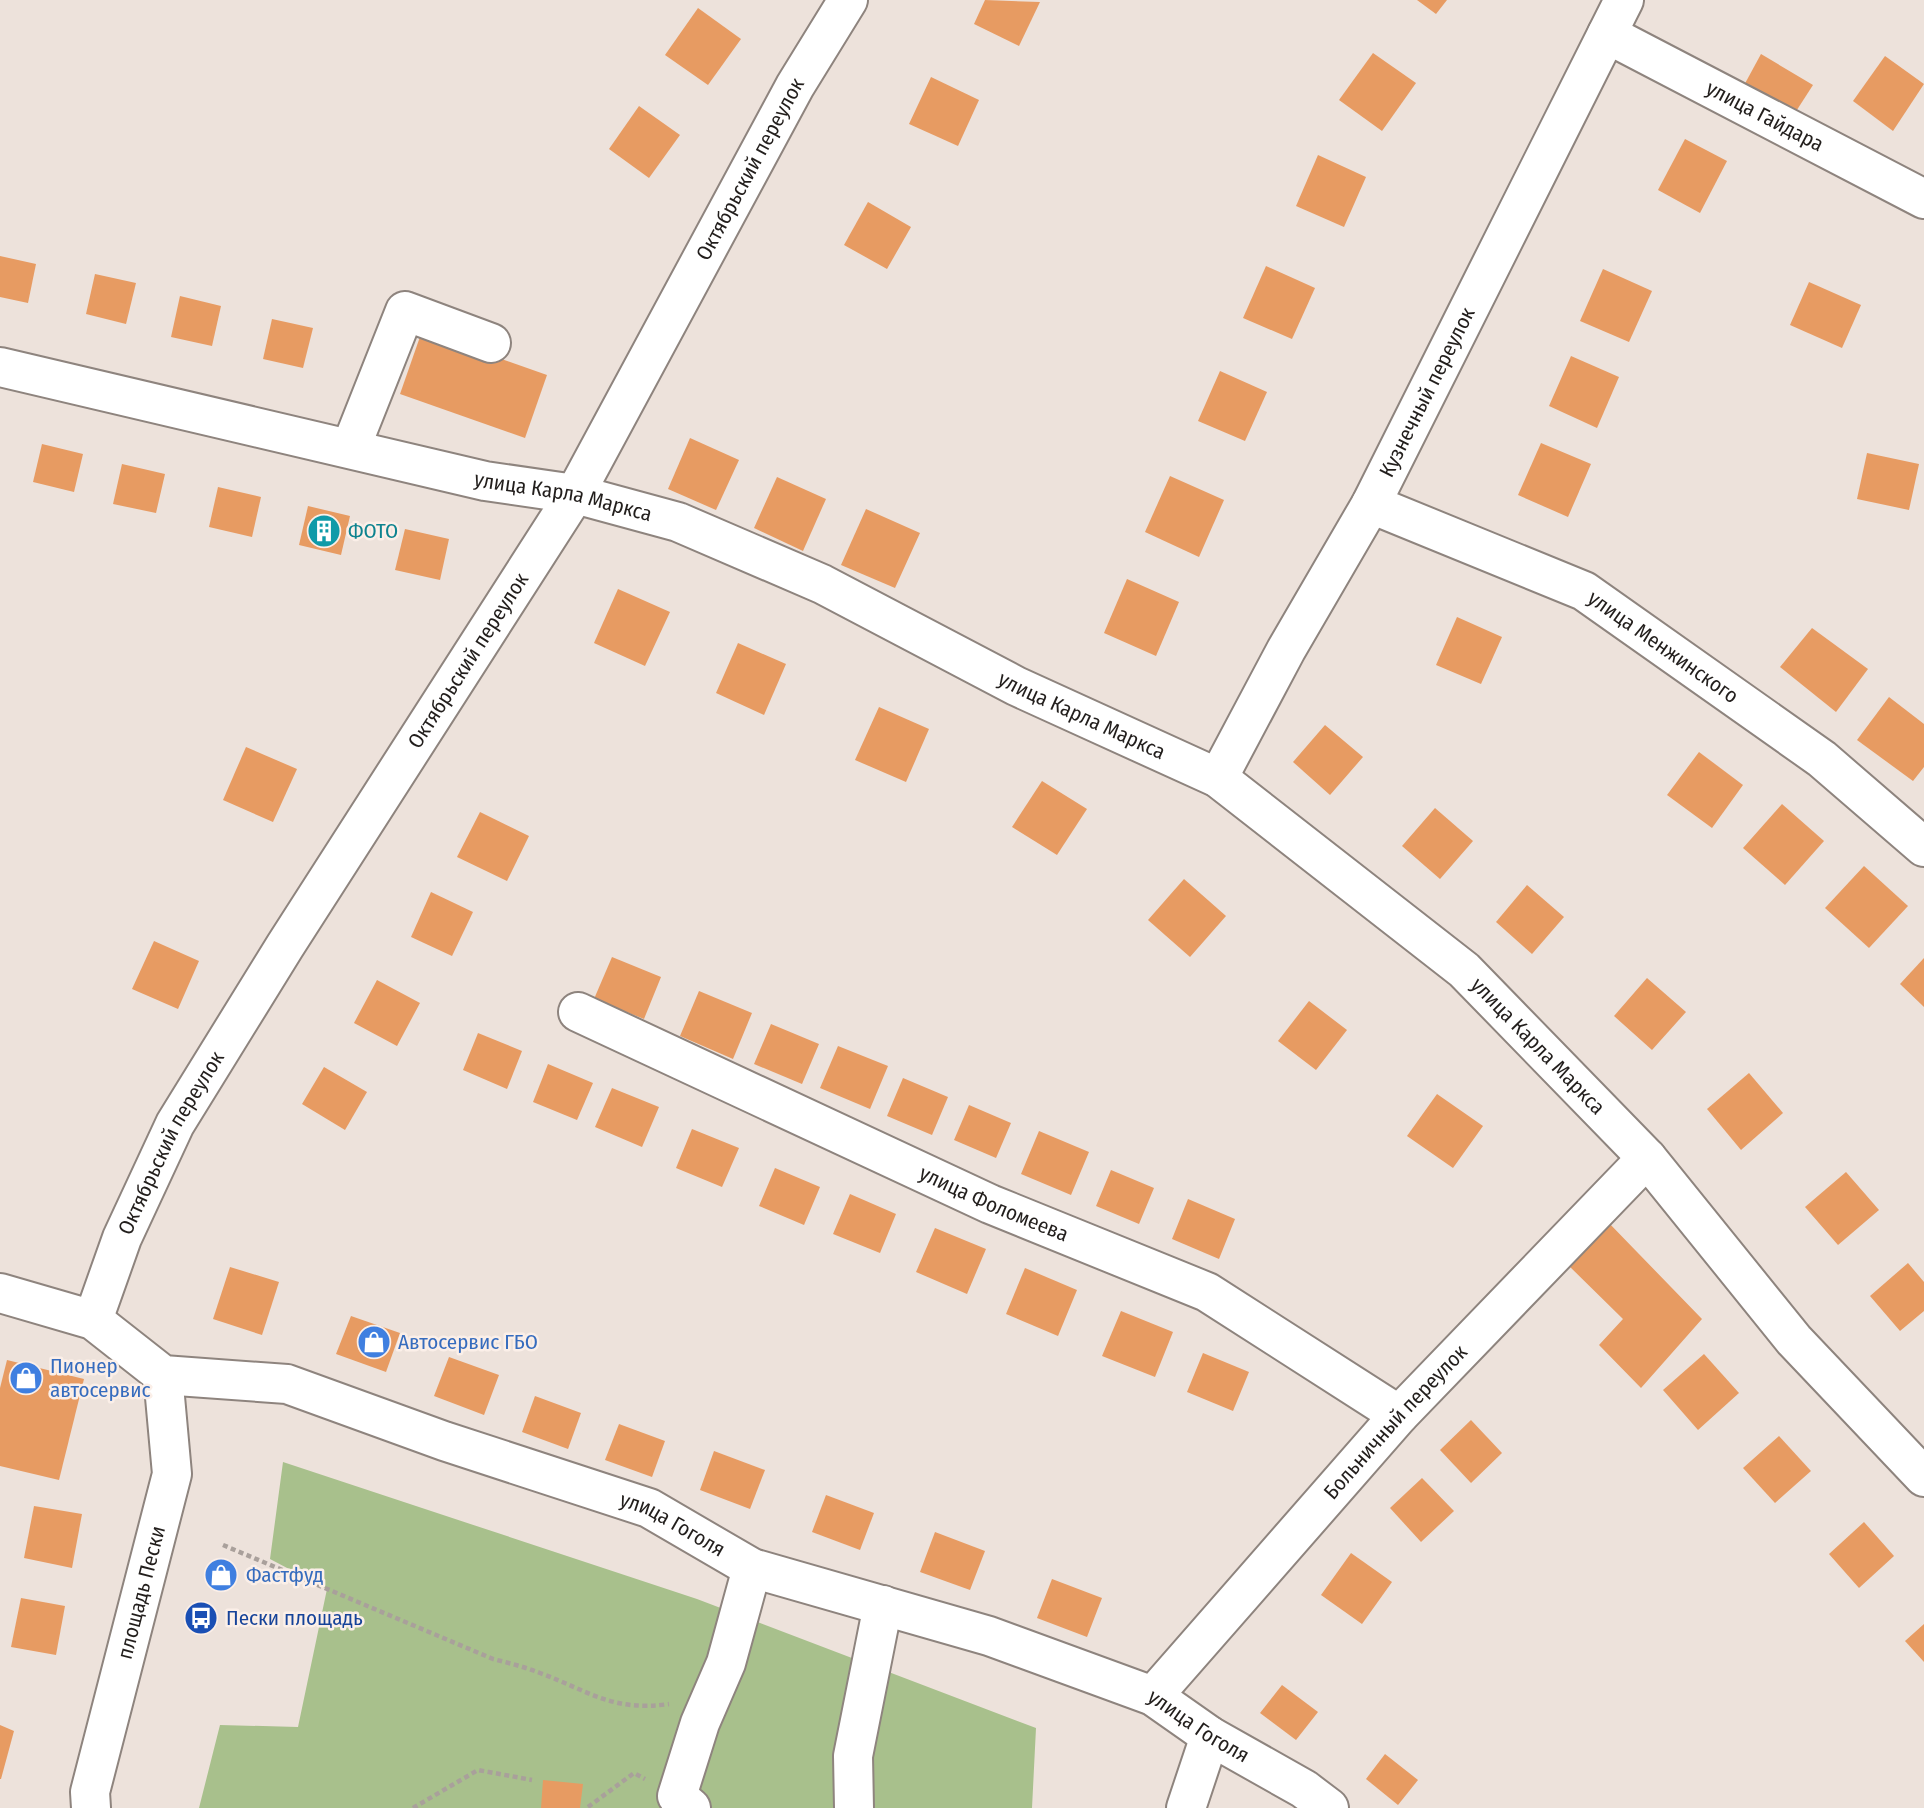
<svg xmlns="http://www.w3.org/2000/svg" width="1924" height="1808" font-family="'Fira Sans Condensed',sans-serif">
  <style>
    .green { fill: #a8c08c }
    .building { fill: #e79b62 }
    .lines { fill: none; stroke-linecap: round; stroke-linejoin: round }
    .minor-casing { stroke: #8e847e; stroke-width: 42 }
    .path { stroke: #a9a09b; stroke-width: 4.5; stroke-dasharray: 5 3.5; stroke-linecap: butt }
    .minor { stroke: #fff; stroke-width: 38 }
    .labels { text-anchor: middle; stroke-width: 5; stroke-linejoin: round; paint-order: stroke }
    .street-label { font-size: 21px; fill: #221e1c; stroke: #fbefe8 }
    .culture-label { font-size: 21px; fill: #0d838f; stroke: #fbefe8; text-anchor: start }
    .shop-label { font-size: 21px; fill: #366cbe; stroke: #fbefe8; text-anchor: start }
    .transit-label { font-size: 21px; fill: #164399; stroke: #fbefe8; text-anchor: start }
  </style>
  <rect width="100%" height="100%" fill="#ede2db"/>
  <!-- green -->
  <polygon class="green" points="283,1462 697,1599 1036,1728 1032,1808 199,1808 220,1725 298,1727 327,1589 270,1559"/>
  <!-- building -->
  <g class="building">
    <polygon points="985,0 1040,2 1019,46 974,24"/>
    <polygon points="1417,0 1447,0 1436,14"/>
    <polygon points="698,8 741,39 708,85 665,55"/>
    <polygon points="1373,53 1416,83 1382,131 1339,100"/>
    <polygon points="1761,54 1813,85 1793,116 1742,89"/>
    <polygon points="1885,56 1924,84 1893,131 1853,101"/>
    <polygon points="931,77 979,100 958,146 909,124"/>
    <polygon points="639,106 680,135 649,178 609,149"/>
    <polygon points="1685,139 1727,161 1700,213 1658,190"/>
    <polygon points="1318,155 1366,177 1344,227 1296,206"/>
    <polygon points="868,202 911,227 887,269 844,245"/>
    <polygon points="0,256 36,264 28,303 0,297"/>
    <polygon points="1266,266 1315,288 1292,339 1243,318"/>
    <polygon points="1603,269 1652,291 1629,342 1580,321"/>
    <polygon points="95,274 136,283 126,324 86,314"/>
    <polygon points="1809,282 1861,305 1842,348 1790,325"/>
    <polygon points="180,296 221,306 212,346 171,337"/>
    <polygon points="272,319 313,328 303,368 263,359"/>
    <polygon points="422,331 547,375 525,438 400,394"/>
    <polygon points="1571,356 1619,377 1597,428 1549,406"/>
    <polygon points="1220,371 1267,392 1245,441 1198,421"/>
    <polygon points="690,438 739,460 716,510 668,489"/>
    <polygon points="1541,443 1591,464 1568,517 1518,495"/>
    <polygon points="42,444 83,454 74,492 33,482"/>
    <polygon points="1867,453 1919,464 1909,510 1857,499"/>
    <polygon points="122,464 165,474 156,513 113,504"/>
    <polygon points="1170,476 1224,500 1199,557 1145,532"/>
    <polygon points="777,477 826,499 803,551 754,528"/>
    <polygon points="218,487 261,497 252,537 209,527"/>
    <polygon points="308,506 350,516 341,555 299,545"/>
    <polygon points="866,509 920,533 895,588 841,565"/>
    <polygon points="405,529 449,539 440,580 395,570"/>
    <polygon points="1127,579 1179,602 1156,656 1104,633"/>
    <polygon points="618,589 670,612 645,666 594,643"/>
    <polygon points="1457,617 1502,637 1481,684 1436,665"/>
    <polygon points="1812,628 1868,669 1836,712 1780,667"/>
    <polygon points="738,643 786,664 764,715 716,693"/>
    <polygon points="1889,697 1924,724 1924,767 1913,781 1857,740"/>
    <polygon points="879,707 929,729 906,782 855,760"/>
    <polygon points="1325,725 1363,757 1330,795 1293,762"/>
    <polygon points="246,747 297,769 273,822 223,800"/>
    <polygon points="1699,752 1743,785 1712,828 1667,795"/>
    <polygon points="1042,781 1087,809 1057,855 1012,827"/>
    <polygon points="1782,804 1824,841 1785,885 1743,848"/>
    <polygon points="1435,808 1473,841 1440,879 1402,846"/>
    <polygon points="480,812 529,836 507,881 457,857"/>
    <polygon points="1864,866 1908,906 1869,948 1825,908"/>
    <polygon points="1184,879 1226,916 1190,957 1148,920"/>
    <polygon points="1527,885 1564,917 1532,954 1496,922"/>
    <polygon points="431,892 473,912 452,956 411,937"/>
    <polygon points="154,941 199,961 178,1009 132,989"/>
    <polygon points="612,957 661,977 644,1019 594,999"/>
    <polygon points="1924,958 1924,1007 1900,984"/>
    <polygon points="1647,978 1686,1012 1652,1050 1614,1016"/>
    <polygon points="377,980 420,1003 397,1046 354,1023"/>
    <polygon points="699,991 752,1013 733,1059 680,1036"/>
    <polygon points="1309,1001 1347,1030 1316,1070 1278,1041"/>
    <polygon points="771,1024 819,1044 802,1084 754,1064"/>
    <polygon points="478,1033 522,1051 507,1089 463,1070"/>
    <polygon points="838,1046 888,1066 870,1109 820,1088"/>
    <polygon points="548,1064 593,1083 577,1120 533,1102"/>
    <polygon points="324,1067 367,1092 345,1130 302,1104"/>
    <polygon points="1749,1073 1783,1113 1741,1150 1707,1109"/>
    <polygon points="903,1078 948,1097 932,1135 887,1116"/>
    <polygon points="612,1088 659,1107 642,1147 595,1127"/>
    <polygon points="1437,1094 1483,1126 1453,1168 1407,1136"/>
    <polygon points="969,1105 1011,1123 996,1158 954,1140"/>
    <polygon points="692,1129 739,1148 722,1187 676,1168"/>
    <polygon points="1039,1131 1089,1152 1071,1195 1021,1174"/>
    <polygon points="775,1168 820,1187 804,1225 759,1206"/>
    <polygon points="1111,1170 1154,1188 1139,1224 1096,1206"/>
    <polygon points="1846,1172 1879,1210 1838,1245 1805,1207"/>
    <polygon points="850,1194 896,1214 880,1253 833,1234"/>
    <polygon points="1188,1199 1235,1219 1219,1259 1172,1239"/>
    <polygon points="1606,1220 1702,1319 1641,1388 1599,1345 1623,1319 1565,1262"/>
    <polygon points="935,1228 986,1249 967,1294 916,1272"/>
    <polygon points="1908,1263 1924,1282 1924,1311 1900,1331 1870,1296"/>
    <polygon points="230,1267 279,1282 262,1335 213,1319"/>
    <polygon points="1025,1268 1077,1290 1058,1336 1006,1314"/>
    <polygon points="1121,1311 1173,1332 1155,1377 1102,1356"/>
    <polygon points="351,1316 400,1333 386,1372 336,1354"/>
    <polygon points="1203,1353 1249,1372 1233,1411 1187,1392"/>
    <polygon points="1704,1354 1739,1393 1698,1430 1663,1390"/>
    <polygon points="449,1357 499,1375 484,1415 434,1396"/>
    <polygon points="7,1360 84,1379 59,1480 0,1466 0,1388"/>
    <polygon points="535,1396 581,1413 568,1449 522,1432"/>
    <polygon points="1471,1420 1502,1453 1471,1483 1440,1450"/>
    <polygon points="619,1424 665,1441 652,1477 605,1460"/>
    <polygon points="1779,1436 1811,1471 1775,1503 1743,1468"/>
    <polygon points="714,1451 765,1470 750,1509 700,1490"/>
    <polygon points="1422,1478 1454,1511 1421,1542 1390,1508"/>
    <polygon points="826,1495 874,1513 860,1550 812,1532"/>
    <polygon points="34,1506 82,1514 72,1568 24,1558"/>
    <polygon points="1864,1522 1894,1556 1859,1588 1829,1554"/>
    <polygon points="935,1532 985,1551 970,1590 920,1572"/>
    <polygon points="1351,1553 1392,1582 1362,1624 1321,1595"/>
    <polygon points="1052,1579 1102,1598 1087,1637 1037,1618"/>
    <polygon points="21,1598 65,1606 56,1655 11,1647"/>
    <polygon points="1924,1624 1924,1662 1905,1641"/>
    <polygon points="1282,1685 1318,1712 1296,1740 1260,1713"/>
    <polygon points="0,1725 14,1731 1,1779 0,1779"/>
    <polygon points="1385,1754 1418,1780 1398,1805 1366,1779"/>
    <polygon points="543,1780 583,1784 580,1808 541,1808"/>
  </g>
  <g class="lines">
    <defs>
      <g id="minor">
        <path id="s1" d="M 1607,34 L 1924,199"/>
        <path id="s2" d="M 0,367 L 485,481 L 575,494 L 678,522 L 822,584 L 1016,686 L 1218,778 L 1464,970 L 1647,1158 L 1794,1340 L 1924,1477"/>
        <polyline points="351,447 405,311 491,343"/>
        <path id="s3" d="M 1371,504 L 1584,591 L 1822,759 L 1924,847"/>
        <path id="s4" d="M 1218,778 L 1286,650 L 1371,504 L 1624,0"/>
        <path id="s5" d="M 578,1012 L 990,1204 L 1207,1292 L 1399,1415"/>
        <path id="s6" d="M 0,1293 L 93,1320 L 163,1375 L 287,1384 L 444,1441 L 649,1508 L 752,1568 L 989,1636 L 1153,1696 L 1210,1736 L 1304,1789 L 1329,1808"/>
        <path id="s7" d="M 93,1320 L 122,1238 L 175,1124 L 285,946 L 575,494 L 795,86 L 848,0"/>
        <path id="s8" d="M 1153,1696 L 1399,1415 L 1647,1158"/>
        <path id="s9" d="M 91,1808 L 90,1792 L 172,1474 L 163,1375"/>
        <polyline points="691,1808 677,1796 700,1723 726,1663 752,1568"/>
        <polyline points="854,1808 853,1756 883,1605"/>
        <polyline points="1186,1808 1210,1736"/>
      </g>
    </defs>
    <!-- minor casing -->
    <use href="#minor" class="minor-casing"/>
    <!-- path -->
    <g class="path">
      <path d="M 223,1545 L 493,1659 C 509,1663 525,1667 540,1673 C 589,1691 612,1712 669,1704"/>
      <polyline points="588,1807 634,1773 645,1779"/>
      <polyline points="413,1808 478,1770 532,1780"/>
    </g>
    <!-- minor -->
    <use href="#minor" class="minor"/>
  </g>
  <!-- icons -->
  <defs>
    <symbol id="building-disc" viewBox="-11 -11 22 22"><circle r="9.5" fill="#0f9aa8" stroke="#fbefe8"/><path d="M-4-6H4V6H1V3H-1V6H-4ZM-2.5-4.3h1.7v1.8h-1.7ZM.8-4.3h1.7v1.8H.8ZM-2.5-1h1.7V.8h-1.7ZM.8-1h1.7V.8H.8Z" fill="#fff"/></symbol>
    <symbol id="shop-disc" viewBox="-11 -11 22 22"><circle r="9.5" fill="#3f7fe0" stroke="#fbefe8"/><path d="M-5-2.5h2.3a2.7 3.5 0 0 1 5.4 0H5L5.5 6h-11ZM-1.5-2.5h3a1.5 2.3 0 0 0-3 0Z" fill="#fff"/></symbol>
    <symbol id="bus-disc" viewBox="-11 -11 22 22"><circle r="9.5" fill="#1a4fb4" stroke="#fbefe8"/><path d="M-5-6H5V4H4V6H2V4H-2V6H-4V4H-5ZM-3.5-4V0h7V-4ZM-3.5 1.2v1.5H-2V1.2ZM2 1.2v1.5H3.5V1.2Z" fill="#fff"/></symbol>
  </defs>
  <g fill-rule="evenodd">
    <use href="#building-disc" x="305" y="512" width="38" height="38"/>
    <use href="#shop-disc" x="355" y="1323" width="38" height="38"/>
    <use href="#shop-disc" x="7" y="1359" width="38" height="38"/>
    <use href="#shop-disc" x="202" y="1556" width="38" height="38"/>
    <use href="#bus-disc" x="182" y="1599" width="38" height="38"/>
  </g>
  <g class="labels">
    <!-- street labels -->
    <g class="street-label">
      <text dy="7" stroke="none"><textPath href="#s1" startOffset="178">улица Гайдара</textPath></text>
      <text dy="7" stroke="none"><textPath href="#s7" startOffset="1328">Октябрьский переулок</textPath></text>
      <text dy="7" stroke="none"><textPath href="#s4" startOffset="439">Кузнечный переулок</textPath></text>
      <text dy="7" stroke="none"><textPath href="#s2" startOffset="578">улица Карла Маркса</textPath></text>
      <text dy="7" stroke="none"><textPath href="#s3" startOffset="327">улица Менжинского</textPath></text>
      <text dy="7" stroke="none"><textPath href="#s7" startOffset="761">Октябрьский переулок</textPath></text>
      <text dy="7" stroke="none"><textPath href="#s2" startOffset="1144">улица Карла Маркса</textPath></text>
      <text dy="7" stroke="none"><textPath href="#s2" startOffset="1712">улица Карла Маркса</textPath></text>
      <text dy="7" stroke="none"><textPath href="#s7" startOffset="194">Октябрьский переулок</textPath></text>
      <text dy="7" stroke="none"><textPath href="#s5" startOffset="458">улица Фоломеева</textPath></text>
      <text dy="7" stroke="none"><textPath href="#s8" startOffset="366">Больничный переулок</textPath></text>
      <text dy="7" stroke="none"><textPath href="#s6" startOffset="721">улица Гоголя</textPath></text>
      <text dy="7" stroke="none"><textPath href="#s9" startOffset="222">площадь Пески</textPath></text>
      <text dy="7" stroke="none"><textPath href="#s6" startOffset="1288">улица Гоголя</textPath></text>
    </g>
    <!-- culture labels -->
    <g class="culture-label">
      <text x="348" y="538">ФОТО</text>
    </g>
    <!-- shop labels -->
    <g class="shop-label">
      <text x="398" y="1349">Автосервис ГБО</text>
      <text x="50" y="1373">Пионер<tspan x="50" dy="24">автосервис</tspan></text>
      <text x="246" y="1582">Фастфуд</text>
    </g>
    <!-- transit labels -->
    <g class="transit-label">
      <text x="226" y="1625">Пески площадь</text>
    </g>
  </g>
</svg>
